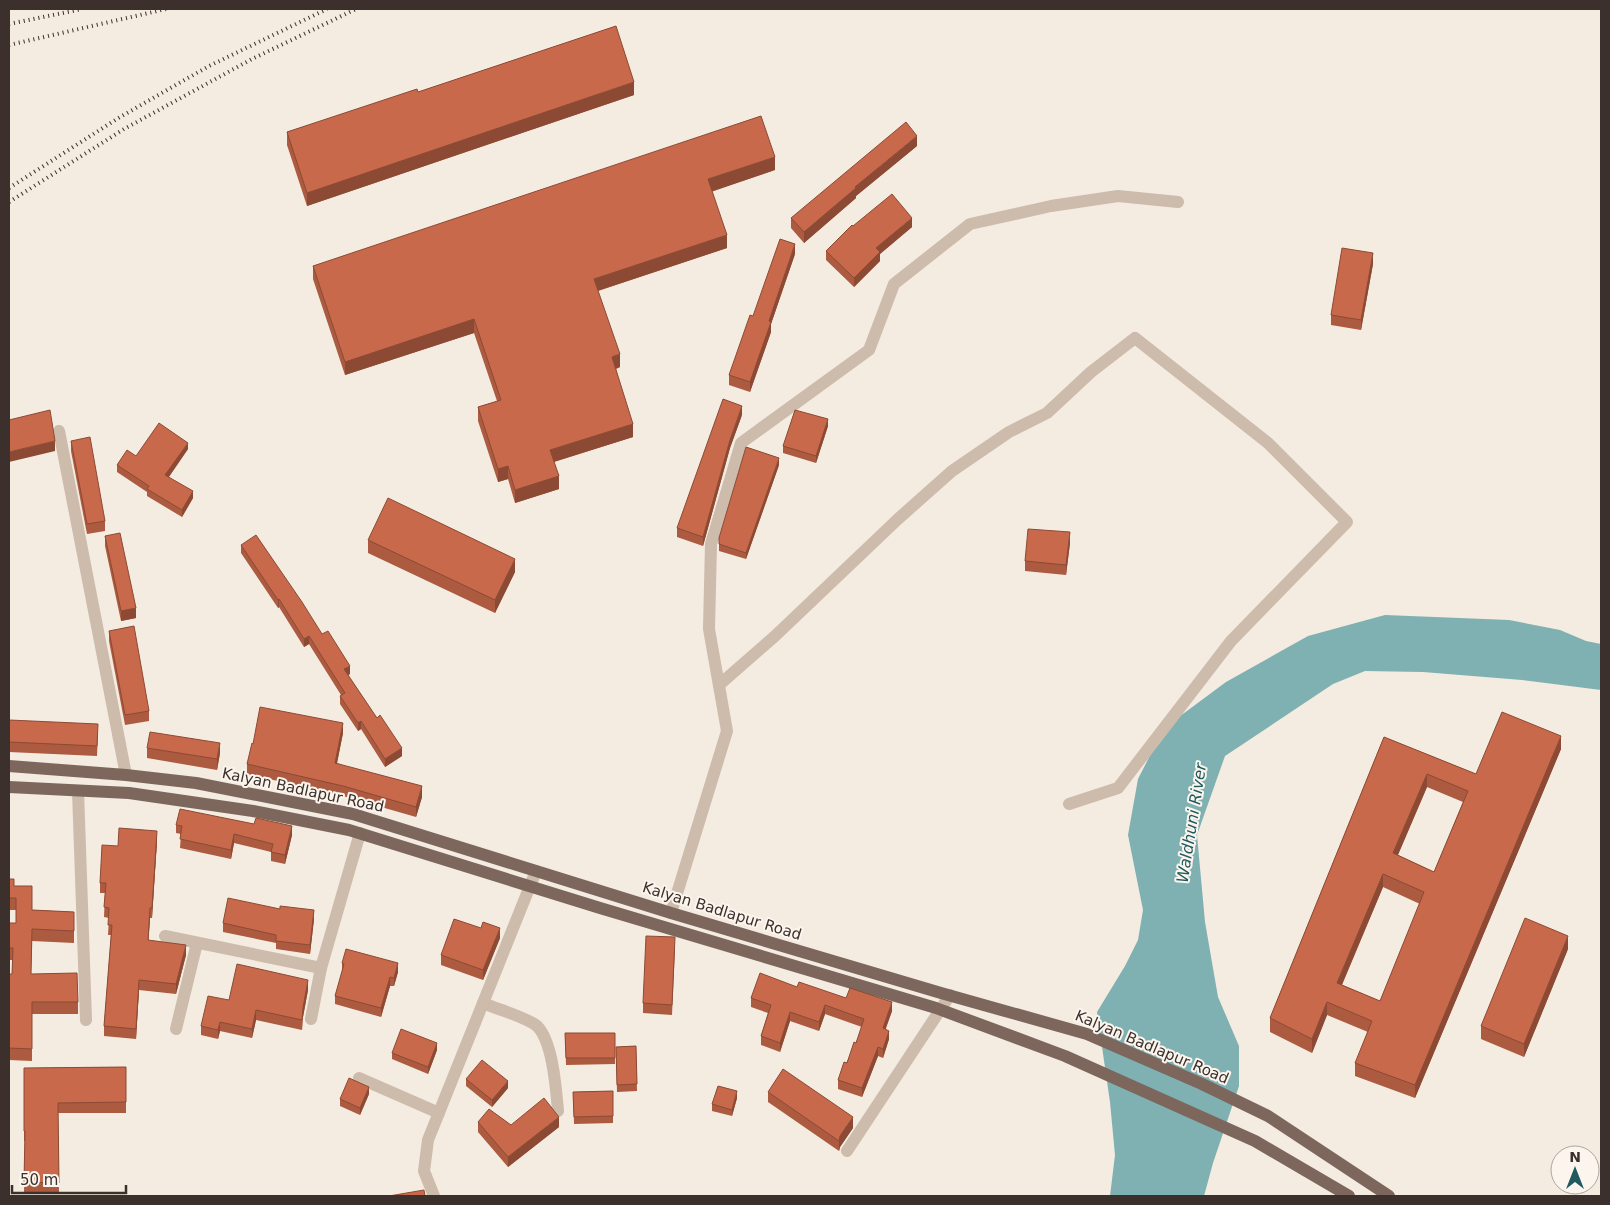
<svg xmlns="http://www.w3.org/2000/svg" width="1610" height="1205" font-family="'DejaVu Sans',sans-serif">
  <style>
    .water { fill: #7fb0b2 }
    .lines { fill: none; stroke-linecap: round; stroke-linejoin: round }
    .minor { stroke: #cdbbac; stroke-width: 12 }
    .primary { stroke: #7d675c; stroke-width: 12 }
    .rail { stroke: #3b302b; stroke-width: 4; stroke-dasharray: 1 4; stroke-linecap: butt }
    .wall { fill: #ac5a40; fill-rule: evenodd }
    .shaded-wall { fill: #8c4a34 }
    .building { fill: #c8694b; stroke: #8c4a34; fill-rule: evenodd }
    .labels { text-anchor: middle; stroke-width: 4; stroke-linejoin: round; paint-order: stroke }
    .street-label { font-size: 15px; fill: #3b302b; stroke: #fbf5ee }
    .water-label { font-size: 16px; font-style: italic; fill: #1f5a5e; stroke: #fbf5ee }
  </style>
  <rect width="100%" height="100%" fill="#f4ebe1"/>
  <!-- water -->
  <polygon class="water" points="1385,615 1509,620 1560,630 1586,641 1601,644 1601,690 1522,680 1423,672 1365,671 1333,684 1225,756 1197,835 1205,922 1218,997 1239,1046 1239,1086 1213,1163 1204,1196 1110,1196 1115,1155 1110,1102 1097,1012 1125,966 1138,940 1143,910 1128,835 1138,779 1164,728 1226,682 1308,636"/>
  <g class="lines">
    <!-- minor -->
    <g class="minor">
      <polyline points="59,431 126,775"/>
      <polyline points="719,685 775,636 898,519 952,471 1009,432 1047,413 1091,372 1135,338 1268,443 1347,522 1231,641 1118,788 1069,804"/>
      <polyline points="78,791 86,1020"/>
      <polyline points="671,913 727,731 709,629 711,544 741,443 869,350 894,284 970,224 1051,206 1118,196 1178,202"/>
      <polyline points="165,936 321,968"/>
      <path d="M 483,1003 C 496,1009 527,1017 537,1026 C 553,1042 556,1089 558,1111"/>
      <polyline points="311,1019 321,968 360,833"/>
      <polyline points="176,1029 197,943"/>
      <polyline points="359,1078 439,1113"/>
      <polyline points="847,1151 950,995"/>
      <polyline points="434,1196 424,1171 428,1140 536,871"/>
    </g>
    <!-- primary -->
    <g class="primary">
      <polyline points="9,766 126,775 196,783 353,814 671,913 941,993 1087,1034 1202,1084 1268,1116 1389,1196"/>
      <polyline points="9,787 129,793 253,811 349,830 600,908 936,1008 1065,1056 1255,1141 1349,1196"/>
    </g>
    <!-- rail -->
    <g class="rail">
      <polyline points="9,24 82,9"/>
      <polyline points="9,45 166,9"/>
      <polyline points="9,188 120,117 209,66 327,9"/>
      <polyline points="9,202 124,129 252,59 356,9"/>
    </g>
  </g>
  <!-- wall -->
  <g class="wall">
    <polygon points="418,92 634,95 307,206 287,145 287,132"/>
    <polygon points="917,146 856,196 856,198 804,243 791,228 791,218"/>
    <polygon points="775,170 712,191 727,248 598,291 620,367 616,369 633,437 554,462 559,489 515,503 508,479 498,482 478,421 478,407 497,401 474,333 345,375 313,279 313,266"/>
    <polygon points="853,226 912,227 880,254 880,261 854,287 826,260 826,251"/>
    <polygon points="795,254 771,324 771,332 750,392 729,385 729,375 753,316"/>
    <polygon points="1373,264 1361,330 1331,325 1331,315"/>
    <polygon points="742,415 730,448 703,546 677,537 677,528"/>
    <polygon points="828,426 816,463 783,453 783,446"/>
    <polygon points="71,441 105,521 105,531 87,534 71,451"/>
    <polygon points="188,449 169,477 193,498 182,517 147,496 147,492 117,472 117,465 136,456"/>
    <polygon points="779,465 746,559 719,551 719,544"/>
    <polygon points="105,536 136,618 121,621 105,546"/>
    <polygon points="368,540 515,572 495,613 368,553"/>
    <polygon points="1070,543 1066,575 1025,571 1025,561"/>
    <polygon points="241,545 322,634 350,674 348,675 402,756 385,767 361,729 358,731 340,704 340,696 341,695 309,644 304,647 279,607 278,608 241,553"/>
    <polygon points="109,631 149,711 149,721 125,725 109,641"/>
    <polygon points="9,720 98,734 97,756 9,752"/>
    <polygon points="343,733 337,763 422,797 416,817 343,796 247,774 247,764 253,744"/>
    <path d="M 1384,737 L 1476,774 L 1561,749 L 1415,1098 L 1355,1076 L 1355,1063 L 1368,1032 L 1327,1015 L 1312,1053 L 1270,1032 L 1270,1018 ZM 1427,787 L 1463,802 L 1434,872 L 1398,855 ZM 1383,887 L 1420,904 L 1380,1001 L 1342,985 Z"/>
    <polygon points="147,748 220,753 217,770 147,758"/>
    <polygon points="176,825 292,835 285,864 271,861 271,852 234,843 231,859 180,848 181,834 176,833"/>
    <polygon points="157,841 152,918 150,918 148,940 186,955 176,994 139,990 136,1039 104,1036 104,1026 111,935 108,935 109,918 104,917 105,893 100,893 100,883 118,846"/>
    <polygon points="9,879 32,910 74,912 74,943 32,941 31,974 78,1002 78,1014 32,1014 32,1061 9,1060 9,974 12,974 13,960 9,960 9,923 16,923 16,910 9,910"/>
    <polygon points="314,919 310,954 276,949 276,943 223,932 223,923"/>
    <polygon points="500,938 483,980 441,965 441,955"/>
    <polygon points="675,947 672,1015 643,1013 643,1003"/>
    <polygon points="1568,949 1524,1057 1481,1039 1481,1026"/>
    <polygon points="342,963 398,972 394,986 390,986 381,1017 335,1004 335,996 342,972"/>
    <polygon points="797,987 846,998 892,1011 885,1029 889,1039 883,1058 878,1056 862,1097 838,1089 838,1080 856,1043 862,1027 825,1014 819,1031 790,1021 780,1052 761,1045 761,1036 768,1013 751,1007 751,998"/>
    <polygon points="308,990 303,1017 302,1030 256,1020 252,1038 220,1031 218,1039 201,1035 201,1026 229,1000"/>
    <polygon points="565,1033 615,1033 615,1064 566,1065"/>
    <polygon points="636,1046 637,1091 617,1092 616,1047"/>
    <polygon points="437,1050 428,1074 392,1059 392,1053"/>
    <polygon points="126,1067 126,1113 58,1113 59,1193 24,1192 25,1141 24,1141 24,1068"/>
    <polygon points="466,1079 508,1088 492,1107 466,1086"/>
    <polygon points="613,1091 613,1123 574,1124 573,1092"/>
    <polygon points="768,1092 853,1128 840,1147 839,1151 768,1102"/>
    <polygon points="369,1094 360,1115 340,1106 340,1099"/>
    <polygon points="737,1098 732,1116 712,1111 712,1104"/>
    <polygon points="478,1122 511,1125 559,1127 508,1167 478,1132"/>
  </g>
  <!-- shaded-wall -->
  <g class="shaded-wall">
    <polygon points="634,82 634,95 307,206 307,193"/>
    <polygon points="917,136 917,146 856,196 856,198 804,243 804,232 855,187"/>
    <polygon points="775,157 775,170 708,193 708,179"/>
    <polygon points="912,218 912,227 880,254 880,261 854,287 854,278 876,248"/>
    <polygon points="727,235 727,248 594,292 594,279"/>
    <polygon points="795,244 795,254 771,324 771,332 750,392 750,382 769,321"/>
    <polygon points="1373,253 1373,264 1361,330 1361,320"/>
    <polygon points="474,319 474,333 345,375 345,362"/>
    <polygon points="620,354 620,367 612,370 612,357"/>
    <polygon points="742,406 742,415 730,448 703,546 703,537 730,440"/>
    <polygon points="828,419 828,426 816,463 816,456"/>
    <polygon points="633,424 633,437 550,463 550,450"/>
    <polygon points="55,441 55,451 9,462 9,452"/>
    <polygon points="188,443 188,449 165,482 165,475"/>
    <polygon points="779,458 779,465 746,559 746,553"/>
    <polygon points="508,466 508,479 498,482 498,469"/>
    <polygon points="559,476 559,489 515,503 515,490"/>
    <polygon points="193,491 193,498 182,517 182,510"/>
    <polygon points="1070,532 1070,543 1066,575 1066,565"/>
    <polygon points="515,559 515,572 495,613 495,600"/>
    <polygon points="279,599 279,607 278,608 278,600"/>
    <polygon points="136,608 136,618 121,621 121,611"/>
    <polygon points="309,636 309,644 304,647 304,639"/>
    <polygon points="350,666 350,674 344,677 344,669"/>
    <polygon points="361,721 361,729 358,731 358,723"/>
    <polygon points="343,723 343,733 335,773 335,763"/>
    <polygon points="1561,736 1561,749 1415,1098 1415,1085"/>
    <polygon points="220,743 220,753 217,770 217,759"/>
    <polygon points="402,748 402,756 385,767 385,759"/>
    <polygon points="1427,774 1427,787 1393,866 1393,853"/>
    <polygon points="422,786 422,797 416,817 416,807"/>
    <polygon points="292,826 292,835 285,864 285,855"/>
    <polygon points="157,831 157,841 152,918 152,908"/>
    <polygon points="234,834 234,843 231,859 231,850"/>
    <polygon points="1383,874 1383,887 1337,996 1337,983"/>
    <polygon points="150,908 150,918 148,950 148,940"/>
    <polygon points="314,910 314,919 310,954 310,945"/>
    <polygon points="500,928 500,938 483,980 483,970"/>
    <polygon points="1568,936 1568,949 1524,1057 1524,1044"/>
    <polygon points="186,945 186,955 176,994 176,984"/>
    <polygon points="398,963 398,972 394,986 394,978"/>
    <polygon points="390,977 390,986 381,1017 381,1008"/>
    <polygon points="139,980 139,990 136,1039 136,1029"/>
    <polygon points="308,980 308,990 303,1017 302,1030 303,1008"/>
    <polygon points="892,1002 892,1011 883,1037 883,1028"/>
    <polygon points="1327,1002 1327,1015 1312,1053 1312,1039"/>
    <polygon points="825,1005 825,1014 819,1031 819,1022"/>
    <polygon points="256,1010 256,1020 252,1038 252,1029"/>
    <polygon points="790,1012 790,1021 780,1052 780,1043"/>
    <polygon points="220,1022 220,1031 218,1039 218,1030"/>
    <polygon points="889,1031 889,1039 883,1058 883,1049"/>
    <polygon points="437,1043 437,1050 428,1074 428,1067"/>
    <polygon points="878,1047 878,1056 862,1097 862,1088"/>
    <polygon points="508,1081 508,1088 492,1107 492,1100"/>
    <polygon points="369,1087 369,1094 360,1115 360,1108"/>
    <polygon points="737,1091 737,1098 732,1116 732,1110"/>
    <polygon points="559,1117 559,1127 508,1167 508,1157"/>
    <polygon points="853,1117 853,1128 840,1147 839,1151 839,1141 840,1136"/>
  </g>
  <!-- building -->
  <g class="building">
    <polygon points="616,26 634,82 307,193 287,132 417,89 418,92"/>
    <polygon points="761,116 775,157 708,179 727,235 594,279 620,354 612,357 633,424 550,450 559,476 515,490 508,466 498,469 478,407 501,400 474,319 345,362 313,266"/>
    <polygon points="906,122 917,136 855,187 856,188 804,232 791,218"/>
    <polygon points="892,194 912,218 876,248 880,252 854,278 826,251 852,225 853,226"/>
    <polygon points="780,239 795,244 769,321 771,322 750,382 729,375 750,315 753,316"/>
    <polygon points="1342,248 1373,253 1361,320 1331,315"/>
    <polygon points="723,399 742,406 730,440 703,537 677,528"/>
    <polygon points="50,410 55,441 9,452 9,420"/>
    <polygon points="795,410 828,419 816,456 783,446"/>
    <polygon points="159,423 188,443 165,475 193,491 182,510 147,489 149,486 117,465 127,450 136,456"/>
    <polygon points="90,437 105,521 87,524 71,441"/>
    <polygon points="746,447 779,458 746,553 719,544 719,538"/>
    <polygon points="388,498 515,559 495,600 368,540"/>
    <polygon points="1028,529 1070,532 1066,565 1025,561"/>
    <polygon points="120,533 136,608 121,611 105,536"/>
    <polygon points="256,535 302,602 322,634 328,631 350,666 344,669 377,718 380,715 402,748 385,759 361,721 358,723 340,696 345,693 309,636 304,639 279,599 278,600 241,545"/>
    <polygon points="134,626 149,711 125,715 109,631"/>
    <polygon points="260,707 343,723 335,763 422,786 416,807 343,786 247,764 252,743 253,744"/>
    <path d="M 1502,712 L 1561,736 L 1415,1085 L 1355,1063 L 1372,1021 L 1327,1002 L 1312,1039 L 1270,1018 L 1384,737 L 1476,774 ZM 1427,774 L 1468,791 L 1434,872 L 1393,853 ZM 1383,874 L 1424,892 L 1380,1001 L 1337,983 Z"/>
    <polygon points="9,720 98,724 97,746 9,742"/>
    <polygon points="150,732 220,743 217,759 147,748"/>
    <polygon points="180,809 254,824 256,818 292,826 285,855 271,852 273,844 234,834 231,850 180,839 182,826 176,825"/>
    <polygon points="119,828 157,831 152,908 150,908 148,940 186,945 176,984 139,980 136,1029 104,1026 112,925 108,925 109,908 104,907 106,883 100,883 102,845 118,846"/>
    <polygon points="9,879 14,879 14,886 32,886 32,910 74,912 74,931 32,929 31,974 77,973 78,1002 32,1002 32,1049 9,1048 9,974 12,974 13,948 9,948 9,923 16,923 16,898 9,898"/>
    <polygon points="228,898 280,909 280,906 314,910 310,945 276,941 276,935 223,923"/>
    <polygon points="1525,918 1568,936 1524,1044 1481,1026"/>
    <polygon points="454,919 481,928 483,922 500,928 483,970 441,955"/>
    <polygon points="646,936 675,937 672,1005 643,1003"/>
    <polygon points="346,949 398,963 394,978 390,977 381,1008 335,996 344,964 342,963"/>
    <polygon points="237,964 308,980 303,1008 302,1020 256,1010 252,1029 220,1022 218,1030 201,1026 208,996 229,1000"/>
    <polygon points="760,973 797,987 799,982 846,998 850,988 892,1002 883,1028 889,1031 883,1049 878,1047 862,1088 838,1080 844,1062 847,1063 854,1042 856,1043 864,1019 825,1005 819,1022 790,1012 780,1043 761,1036 771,1005 751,998"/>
    <polygon points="401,1029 437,1043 428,1067 392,1053"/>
    <polygon points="565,1033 615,1033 615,1058 566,1058"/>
    <polygon points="636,1046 637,1084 617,1085 616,1047"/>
    <polygon points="482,1060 508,1081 492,1100 466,1079"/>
    <polygon points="126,1067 126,1102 58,1103 59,1183 24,1182 25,1131 24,1131 24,1068"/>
    <polygon points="783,1069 853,1117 840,1136 839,1141 768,1092"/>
    <polygon points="349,1078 369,1087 360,1108 340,1099"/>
    <polygon points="718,1086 737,1091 732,1110 712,1104"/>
    <polygon points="613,1091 613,1116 574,1117 573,1092"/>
    <polygon points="544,1098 559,1117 508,1157 478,1122 489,1109 511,1125"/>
    <polygon points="424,1190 425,1196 389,1196"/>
  </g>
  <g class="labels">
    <!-- street labels -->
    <g class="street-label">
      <text transform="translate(303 790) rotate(12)" y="5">Kalyan Badlapur Road</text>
      <text transform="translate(722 911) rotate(17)" y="5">Kalyan Badlapur Road</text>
      <text transform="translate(1152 1047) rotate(23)" y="5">Kalyan Badlapur Road</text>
    </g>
    <!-- water labels -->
    <g class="water-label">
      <text transform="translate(1191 823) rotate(-81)" y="6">Waldhuni River</text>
    </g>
  </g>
  <!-- border -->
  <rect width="1610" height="1205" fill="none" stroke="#3b302b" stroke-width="20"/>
  <!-- north arrow -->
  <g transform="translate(1575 1170)"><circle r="24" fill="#fbf5ee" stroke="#aea6a0"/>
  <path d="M0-4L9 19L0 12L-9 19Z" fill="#1f5a5e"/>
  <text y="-8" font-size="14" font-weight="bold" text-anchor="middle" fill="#3b302b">N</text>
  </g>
  <!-- scale -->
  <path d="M12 1185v8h114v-8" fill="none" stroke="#3b302b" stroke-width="2.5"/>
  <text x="20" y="1185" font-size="15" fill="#3b302b" stroke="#fbf5ee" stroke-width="4" paint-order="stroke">50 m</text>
</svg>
